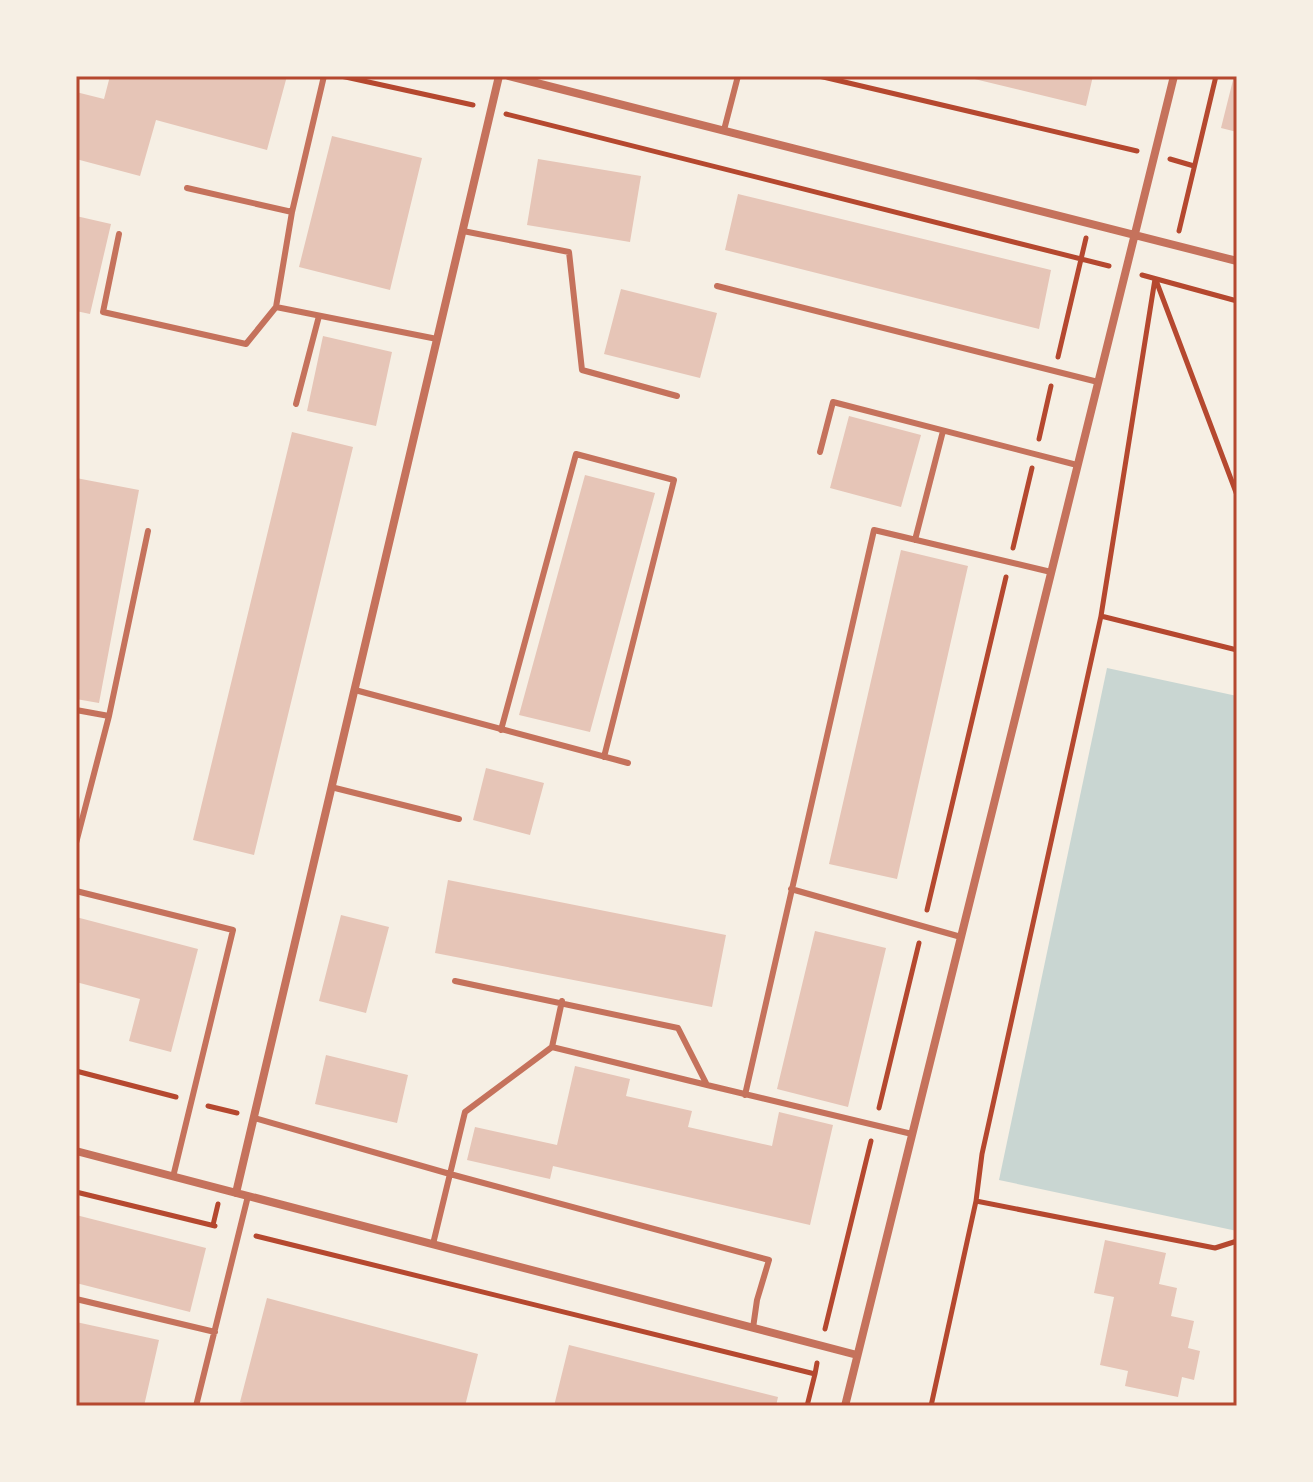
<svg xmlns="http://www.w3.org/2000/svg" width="1313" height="1482" font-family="'IBM Plex Serif',serif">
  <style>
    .water { fill: #c9d6d2 }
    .building { fill: #e6c5b7 }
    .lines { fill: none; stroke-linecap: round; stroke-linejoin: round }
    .path { stroke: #b5482f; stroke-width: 5 }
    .service { stroke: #c5725c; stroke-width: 6 }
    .minor { stroke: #c5725c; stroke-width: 8 }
    .neatline { fill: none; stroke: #b5482f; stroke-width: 3 }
  </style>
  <rect width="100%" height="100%" fill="#f6efe4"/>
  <path class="water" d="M 1107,668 L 1237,696 L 1237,1231 L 999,1180 Z"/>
  <path class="building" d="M 110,76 L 287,76 L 267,150 L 156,120 L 140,176 L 76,159 L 76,92 L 104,99 Z
    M 962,76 L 1093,76 L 1086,106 Z
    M 1234,76 L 1237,76 L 1237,132 L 1221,128 Z
    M 332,136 L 422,158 L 390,290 L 299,267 Z
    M 538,159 L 641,176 L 630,242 L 527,225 Z
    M 738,194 L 1051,270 L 1039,329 L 725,250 Z
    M 76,216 L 111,224 L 90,314 L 76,311 Z
    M 621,289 L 717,313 L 700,378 L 604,354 Z
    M 323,336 L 392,352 L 376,426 L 307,411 Z
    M 849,416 L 921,435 L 901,507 L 830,488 Z
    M 292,432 L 353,447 L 254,855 L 193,840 Z
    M 585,475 L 655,493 L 590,732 L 519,715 Z
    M 76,478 L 139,490 L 99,703 L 76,699 Z
    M 901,550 L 968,566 L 897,879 L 829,864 Z
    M 486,768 L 544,783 L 530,835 L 473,820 Z
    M 448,880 L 726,935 L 712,1007 L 435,953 Z
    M 341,915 L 389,927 L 366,1013 L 319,1001 Z
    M 76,917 L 198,949 L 171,1052 L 129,1041 L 140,999 L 76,982 Z
    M 815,931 L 886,948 L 848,1107 L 777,1089 Z
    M 326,1055 L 408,1075 L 397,1123 L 315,1104 Z
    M 575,1066 L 630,1079 L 626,1096 L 692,1111 L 688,1127 L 772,1146 L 779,1112 L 833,1125 L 810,1225 L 553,1166 L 550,1179 L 467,1160 L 475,1127 L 557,1145 Z
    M 76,1215 L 206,1248 L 190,1312 L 76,1283 Z
    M 1105,1240 L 1166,1253 L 1159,1284 L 1177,1288 L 1171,1316 L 1194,1321 L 1188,1348 L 1200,1351 L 1194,1380 L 1182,1377 L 1178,1397 L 1125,1386 L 1128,1371 L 1100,1365 L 1114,1297 L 1094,1293 Z
    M 267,1298 L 478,1354 L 465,1406 L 257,1406 L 240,1402 Z
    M 76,1322 L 159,1340 L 144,1406 L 76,1406 Z
    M 569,1345 L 778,1397 L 776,1406 L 554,1406 Z"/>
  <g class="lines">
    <path class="path" d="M 341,76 L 473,105
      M 819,76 L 1137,151
      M 506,114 L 1109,266
      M 1170,159 L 1194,166
      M 1179,231 L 1216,76
      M 1142,275 L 1237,301
      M 1157,283 L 1237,495
      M 1058,357 L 1086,238
      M 1039,439 L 1051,386
      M 1013,548 L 1032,468
      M 1101,616 L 1155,279
      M 927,910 L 1006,577
      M 76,1071 L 176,1097
      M 208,1106 L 237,1113
      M 879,1108 L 919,943
      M 76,1192 L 215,1226
      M 976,1201 L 1215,1248 L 1237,1241
      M 213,1225 L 218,1204
      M 256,1236 L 815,1374 L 807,1406
      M 825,1329 L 871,1141
      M 815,1374 L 817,1363
      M 931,1406 L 976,1201 L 982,1154 L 1101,616 L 1237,650"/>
    <path class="service" d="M 724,130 L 738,76
      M 187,188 L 292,212 L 276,307 L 437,339
      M 292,212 L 324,76
      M 463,231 L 569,252 L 582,370 L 677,396
      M 119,234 L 103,312 L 246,344 L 276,307
      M 717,286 L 1098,382
      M 296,404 L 319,316
      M 820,452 L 833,402 L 1077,465
      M 915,540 L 943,431
      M 355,690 L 628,763
      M 76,710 L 109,716
      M 501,730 L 576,454 L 674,480 L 604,757
      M 331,787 L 459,819
      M 76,843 L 109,716 L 148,531
      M 791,889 L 961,937
      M 76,891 L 233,930 L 173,1177
      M 455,981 L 678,1028 L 707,1085 L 912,1134
      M 552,1047 L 707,1085
      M 745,1095 L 874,530 L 1051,572
      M 254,1118 L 450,1174 L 465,1112 L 552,1047 L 562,1001
      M 433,1244 L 450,1174 L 769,1260 L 757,1300 L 753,1328
      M 76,1299 L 215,1332
      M 196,1406 L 248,1196"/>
    <path class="minor" d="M 509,76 L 1237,261
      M 76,1151 L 857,1355
      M 236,1193 L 499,76
      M 845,1406 L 1174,76"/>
  </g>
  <rect width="1313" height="1482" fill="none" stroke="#f6efe4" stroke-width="156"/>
  <rect x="78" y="78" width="1157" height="1326" class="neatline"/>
</svg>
